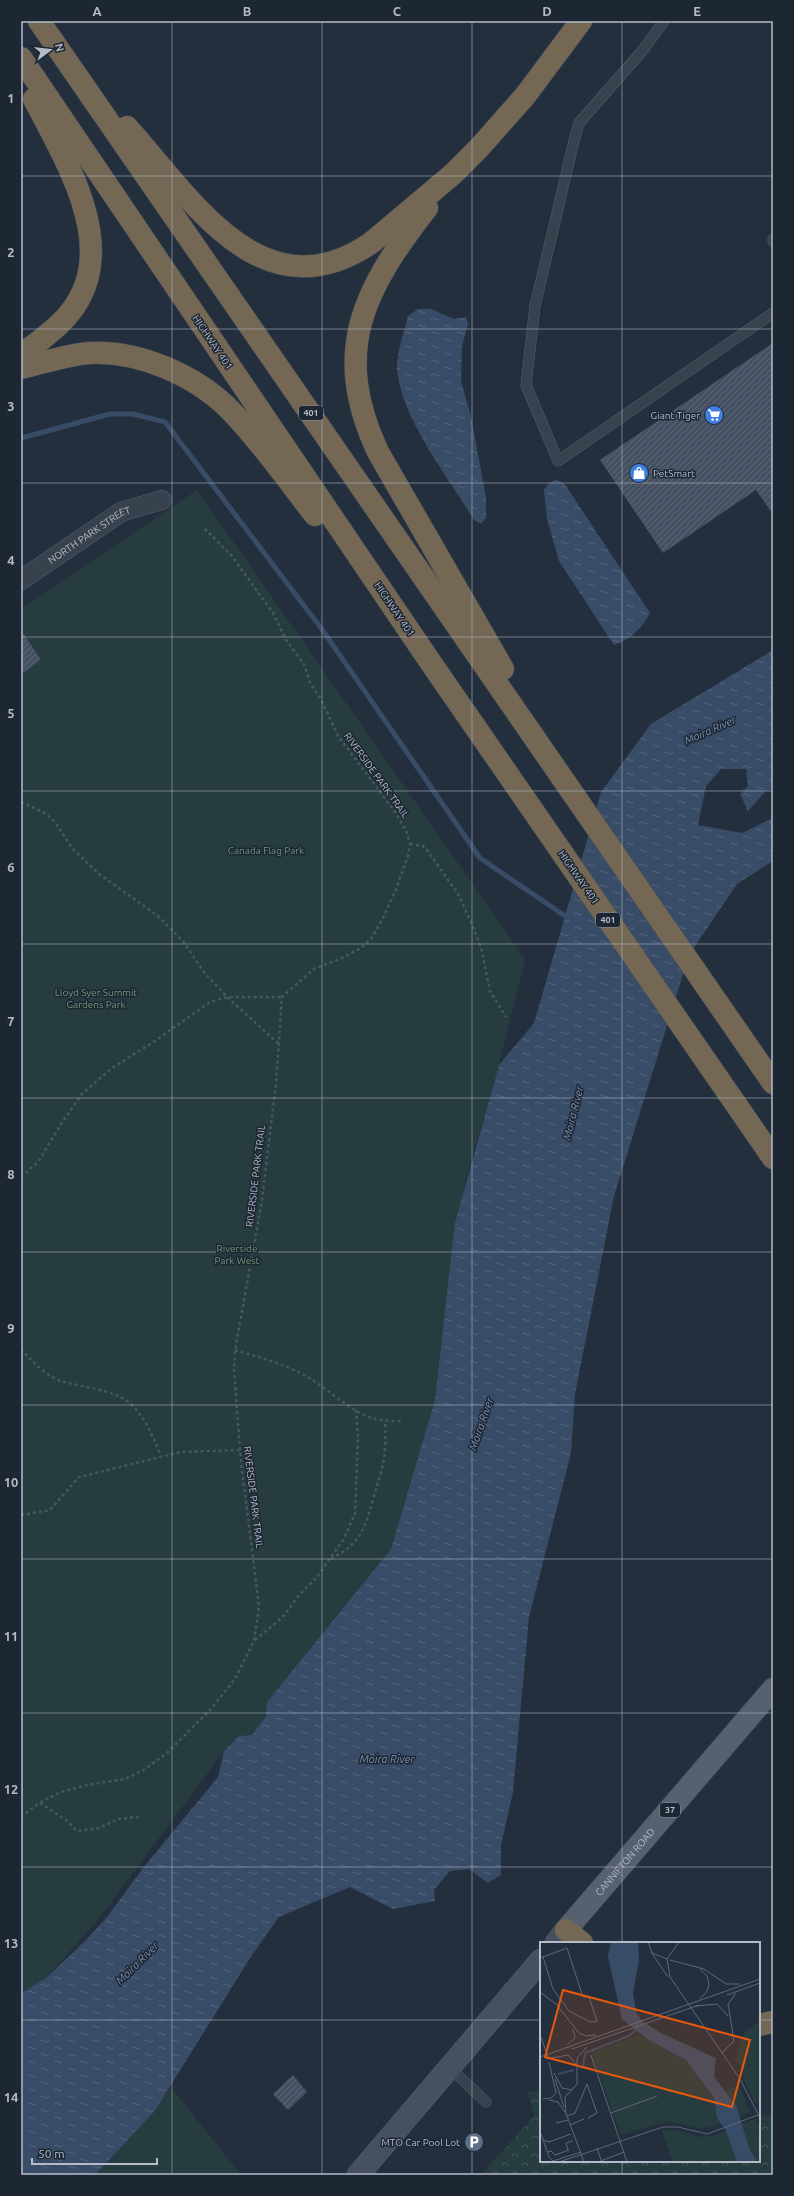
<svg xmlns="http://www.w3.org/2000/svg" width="794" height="2196" font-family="Ubuntu,sans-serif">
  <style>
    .forest { fill: url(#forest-crowns) }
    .park { fill: #263c3f }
    .water { fill: url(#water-ripples) }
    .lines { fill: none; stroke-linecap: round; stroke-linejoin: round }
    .stream { stroke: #394c67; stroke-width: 5 }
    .building { fill: url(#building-hatch) }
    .service-casing { stroke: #565f6c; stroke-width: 11 }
    .minor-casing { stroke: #565f6c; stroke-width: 20 }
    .secondary-casing { stroke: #565f6c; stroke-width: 23 }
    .primary-casing { stroke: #414a57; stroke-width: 23 }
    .motorway-casing { stroke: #434c59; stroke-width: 23 }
    .path { stroke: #44595c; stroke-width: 2.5; stroke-dasharray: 3 3; stroke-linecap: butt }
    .service { stroke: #38414e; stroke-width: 10 }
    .minor { stroke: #38414e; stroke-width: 19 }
    .secondary { stroke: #465061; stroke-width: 22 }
    .primary { stroke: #56606e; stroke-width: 22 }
    .motorway { stroke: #746855; stroke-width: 22 }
    .grid { fill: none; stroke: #b4bcc9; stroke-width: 1; stroke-opacity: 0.55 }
    .labels { text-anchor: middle; stroke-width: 3; stroke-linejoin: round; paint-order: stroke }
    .shield { fill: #1d2633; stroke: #878f9c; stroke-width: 1 }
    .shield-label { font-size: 9px; font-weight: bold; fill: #b4bcc9 }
    .street-label { font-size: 10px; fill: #b4bcc9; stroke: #1d2633 }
    .poi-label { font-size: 10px; fill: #b4bcc9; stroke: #1d2633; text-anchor: end }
    .park-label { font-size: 10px; fill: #6b9a76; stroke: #1d2633 }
    .water-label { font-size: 11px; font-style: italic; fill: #7c92b1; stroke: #1d2633 }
    .inset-river { fill: none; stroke: #394c67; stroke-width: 2 }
    .inset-road { fill: none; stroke: #5e6776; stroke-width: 1 }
    .view { fill: #e8590c; fill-opacity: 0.15; stroke: #e8590c; stroke-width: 2 }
    .inset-edge { fill: none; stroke: #b4bcc9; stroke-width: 2 }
    .neatline { fill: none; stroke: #b4bcc9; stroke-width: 1.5 }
    .grid-label { font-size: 13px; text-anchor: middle; font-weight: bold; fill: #b4bcc9 }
  </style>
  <defs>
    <pattern id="forest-crowns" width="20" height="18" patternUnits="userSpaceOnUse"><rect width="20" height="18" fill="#263c3f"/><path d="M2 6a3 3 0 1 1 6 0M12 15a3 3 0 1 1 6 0" fill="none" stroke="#435659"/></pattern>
    <pattern id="water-ripples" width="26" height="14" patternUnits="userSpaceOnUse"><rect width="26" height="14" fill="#394c67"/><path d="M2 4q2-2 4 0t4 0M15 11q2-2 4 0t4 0" fill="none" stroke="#53647b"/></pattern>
    <pattern id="building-hatch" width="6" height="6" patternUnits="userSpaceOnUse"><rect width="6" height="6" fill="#455162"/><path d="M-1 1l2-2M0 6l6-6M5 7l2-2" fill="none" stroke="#5d6877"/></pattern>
  </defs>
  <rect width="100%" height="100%" fill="#242f3e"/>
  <path class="forest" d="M 541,2090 L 541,2161 L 759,2161 L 759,2116 L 773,2115 L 773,2175 L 481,2175 L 534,2116 L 528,2092 Z"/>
  <path class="park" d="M 197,490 L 525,959 L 499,1065 L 465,1182 L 435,1400 L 391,1549 L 267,1702 C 266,1720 263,1722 252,1735 L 239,1736 L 224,1751 L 98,1920 L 46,1978 L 21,1993 L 21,609 Z
    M 170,2086 L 241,2175 L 95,2175 L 154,2112 Z"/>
  <path class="water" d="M 418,309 L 431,309 L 454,319 L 466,317 L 468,324 L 462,346 L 461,381 L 471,416 L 486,498 L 486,518 L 481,524 L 474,520 C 448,476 403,422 397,370 C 396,356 404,331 408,316 Z
    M 556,480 L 564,483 L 650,613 C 642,628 630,640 614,645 L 559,561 L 547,519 L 544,490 L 549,483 Z
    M 773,650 L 773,788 L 765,792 L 748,811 L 740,794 L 748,786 L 746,769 L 721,769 L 706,786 L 698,825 L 742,833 L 773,818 L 773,861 L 737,884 L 689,955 L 614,1196 L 575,1394 L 571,1453 L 529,1617 L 513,1792 L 501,1845 L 501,1875 L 488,1883 L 469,1869 L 450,1871 L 434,1890 L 435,1901 L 393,1909 L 350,1887 L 279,1917 L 252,1955 L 154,2112 L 95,2175 L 21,2175 L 21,1993 L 46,1978 L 86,1940 L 107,1917 L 143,1868 L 218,1777 L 224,1751 L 239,1736 L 252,1735 L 266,1716 L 267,1702 L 391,1549 L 435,1400 L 455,1223 L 499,1065 L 534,1023 L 601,792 L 651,724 Z"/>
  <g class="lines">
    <path class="stream" d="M 21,438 L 110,414 L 133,414 L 165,422 L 321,628 L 480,858 L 565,916"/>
  </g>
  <path class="building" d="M 773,343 L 773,514 L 756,490 L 663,553 L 600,460 Z
    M 21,630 L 41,660 L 21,674 Z
    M 293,2075 L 307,2092 L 288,2110 L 273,2094 Z"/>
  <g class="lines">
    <g class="service-casing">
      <path id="service" d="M 664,21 L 643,50 L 579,123 L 574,141 L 535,306 L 526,385 L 558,461 L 773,313
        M 773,239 L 773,241
        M 450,2068 L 486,2102"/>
    </g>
    <g class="minor-casing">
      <g id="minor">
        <path id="s1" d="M 21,580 L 121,512 L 162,500"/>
      </g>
    </g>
    <g class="secondary-casing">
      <path id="secondary" d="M 556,1943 L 566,1930
        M 358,2175 L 541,1960"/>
    </g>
    <g class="primary-casing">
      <g id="primary">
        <path id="s2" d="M 566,1930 L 773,1689"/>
      </g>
    </g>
    <g class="motorway-casing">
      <path id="motorway" d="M 39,21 L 773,1083
        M 21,58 L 431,663 L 773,1158
        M 127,127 C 191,198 262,317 371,243 L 453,174 L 479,148 L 525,96 L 581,21
        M 427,208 C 363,290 331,351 378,452 L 503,669
        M 21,353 C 31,348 40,341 48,334 C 133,269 72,172 34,99
        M 21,368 C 43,363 66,355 89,353 C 139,350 197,376 231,411 C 262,443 288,481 315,515
        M 566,1930 L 582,1943
        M 759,2025 L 773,2022"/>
    </g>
    <path class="path" d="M 21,802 L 45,813 L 55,822 L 72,848 L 99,874 L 158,916 L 183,941 L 203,971 L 227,997 L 279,1044
      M 410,844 L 423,846 L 427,850 L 458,894 L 470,920 L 481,947 L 490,991 L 506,1017
      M 21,1177 L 38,1162 L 63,1121 L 82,1094 L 112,1068 L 152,1043 L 210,1002 L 227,997 L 282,997
      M 21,1349 C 32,1361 43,1373 58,1380 C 78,1387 115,1389 131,1404 C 146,1419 153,1437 161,1456
      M 235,1350 C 258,1357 281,1363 302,1374 C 324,1385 347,1409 369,1417 C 380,1421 391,1421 402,1421
      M 21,1515 L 50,1510 L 79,1477 L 181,1452 L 240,1450
      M 331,1559 C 362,1542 364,1530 373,1499 C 383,1467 387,1455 385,1421
      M 255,1640 L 283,1617 L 299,1595 L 316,1578 L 343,1540 L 355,1514 L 358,1437 L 356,1410
      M 40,1803 L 66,1820 L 77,1831 L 99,1828 L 118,1819 L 139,1817
      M 21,1817 L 39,1803 L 61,1792 L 87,1785 L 125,1779 L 142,1771 L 167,1753 L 210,1710 L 235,1679 L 254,1641 L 259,1606 L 241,1462 L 234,1370 L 235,1350 L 262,1200 L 276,1083 L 282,997 L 314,969 L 342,958 L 361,948 L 371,939 L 383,918 L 396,889 L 408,856 L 410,844 L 406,830 L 393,809 L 338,736 L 321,699 L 310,683 L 304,664 L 286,640 L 273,613 L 231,555 L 203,527"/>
    <use href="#service" class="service"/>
    <use href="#minor" class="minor"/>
    <use href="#secondary" class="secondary"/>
    <use href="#primary" class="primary"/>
    <use href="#motorway" class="motorway"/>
  </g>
  <path class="grid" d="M 172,21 L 172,2175M 322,21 L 322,2175M 472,21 L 472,2175M 622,21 L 622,1943M 21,176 L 773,176M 21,329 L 773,329M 21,483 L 773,483M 21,637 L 773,637M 21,791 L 773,791M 21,944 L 773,944M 21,1098 L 773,1098M 21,1252 L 773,1252M 21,1405 L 773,1405M 21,1559 L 773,1559M 21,1713 L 773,1713M 21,1867 L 773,1867M 21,2020 L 541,2020M 759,2020 L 773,2020M 622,2161 L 622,2175"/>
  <defs>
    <g id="supermarket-disc" transform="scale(1)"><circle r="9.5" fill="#3f7fe0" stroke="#1d2633"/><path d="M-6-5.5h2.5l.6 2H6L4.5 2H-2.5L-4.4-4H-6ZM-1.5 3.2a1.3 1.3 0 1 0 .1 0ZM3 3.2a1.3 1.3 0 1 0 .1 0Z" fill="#fff"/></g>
    <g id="shop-disc" transform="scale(1)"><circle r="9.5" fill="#3f7fe0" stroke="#1d2633"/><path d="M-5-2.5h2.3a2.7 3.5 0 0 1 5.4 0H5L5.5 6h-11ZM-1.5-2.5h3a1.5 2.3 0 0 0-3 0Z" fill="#fff"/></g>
    <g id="parking-disc" transform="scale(1)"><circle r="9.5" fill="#5c6f8a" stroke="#1d2633"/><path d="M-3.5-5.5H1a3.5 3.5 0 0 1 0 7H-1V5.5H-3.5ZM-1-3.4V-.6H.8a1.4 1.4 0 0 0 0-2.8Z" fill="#fff"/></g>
  </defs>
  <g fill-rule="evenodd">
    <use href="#supermarket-disc" x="714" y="415"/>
    <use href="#shop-disc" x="639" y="473"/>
    <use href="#parking-disc" x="474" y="2142"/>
  </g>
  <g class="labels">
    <g class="shield">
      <rect x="299" y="406" width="24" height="14" rx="3"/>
      <rect x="596" y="913" width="24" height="14" rx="3"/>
      <rect x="660" y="1803" width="20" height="14" rx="3"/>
    </g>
    <g class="shield-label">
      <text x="311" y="416">401</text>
      <text x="608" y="923">401</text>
      <text x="670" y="1813">37</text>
    </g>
    <g class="street-label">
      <text transform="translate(213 342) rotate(56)" y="4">HIGHWAY 401</text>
      <text dy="4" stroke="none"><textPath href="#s1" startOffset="82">NORTH PARK STREET</textPath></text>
      <text transform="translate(395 609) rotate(56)" y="4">HIGHWAY 401</text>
      <text transform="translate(377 775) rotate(54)" y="4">RIVERSIDE PARK TRAIL</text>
      <text transform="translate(579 877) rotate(55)" y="4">HIGHWAY 401</text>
      <text transform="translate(255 1176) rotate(-83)" y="4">RIVERSIDE PARK TRAIL</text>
      <text transform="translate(254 1497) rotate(83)" y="4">RIVERSIDE PARK TRAIL</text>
      <text dy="4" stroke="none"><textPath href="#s2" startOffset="90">CANNIFTON ROAD</textPath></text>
    </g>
    <g class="poi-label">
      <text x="700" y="419">Giant Tiger</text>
      <text x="653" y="477" text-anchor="start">PetSmart</text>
      <text x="460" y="2146">MTO Car Pool Lot</text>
    </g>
    <g class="park-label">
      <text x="266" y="854">Canada Flag Park</text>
      <text x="96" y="996">Lloyd Syer Summit<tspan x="96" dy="12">Gardens Park</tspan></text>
      <text x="237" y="1252">Riverside<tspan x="237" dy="12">Park West</tspan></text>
    </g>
    <g class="water-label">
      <text transform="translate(710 730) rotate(-24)" y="4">Moira River</text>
      <text transform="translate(573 1113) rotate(-76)" y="4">Moira River</text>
      <text transform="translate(481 1424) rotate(-71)" y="4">Moira River</text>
      <text x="387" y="1763">Moira River</text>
      <text transform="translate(137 1963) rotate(-45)" y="4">Moira River</text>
    </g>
  </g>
  <g transform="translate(540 1942)">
    <rect width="220" height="220" fill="#242f3e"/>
    <path d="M 220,79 L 220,158 L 215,161 L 200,130 L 203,127 L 195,118 L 205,89 Z" fill="#263c3f"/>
    <path d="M 99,93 L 146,117 L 174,157 L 182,182 L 160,187 L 129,179 L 81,193 L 51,110 ZM 199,143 L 210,170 L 199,175 L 196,163 L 186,148 ZM 215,177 L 220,186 L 220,220 L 216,220 L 209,208 L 201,182 ZM 133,187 L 160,195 L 173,194 L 186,189 L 197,220 L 133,220 L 122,189 Z" fill="#263c3f"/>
    <path d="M 71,0 L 98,0 L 99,18 L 93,51 L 96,70 L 102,79 L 121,91 L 176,116 L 174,135 L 196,163 L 209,206 L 217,220 L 197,220 L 186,189 L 177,176 L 174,156 L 146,118 L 107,97 L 82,77 L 68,15 Z" fill="#394c67"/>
    <path class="inset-river" d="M 40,126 L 43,125 L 45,111 L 89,94 L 96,88M 18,132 L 34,128M 219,196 L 220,209"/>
    <path class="inset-road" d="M 108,0 L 112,11 L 127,17M 139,0 L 127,17 L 130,35 L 200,137 L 220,176M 111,10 L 128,35M 0,16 L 27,6 L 43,55 L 49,55 L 57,79 L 50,80 L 29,69 L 13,47 L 3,15M 130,18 L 164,27 L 186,42 L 200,42M 0,50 L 16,62 L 39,91 L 46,94 L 56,93M 187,53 L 220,41M 159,57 L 166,51 L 169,43 L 167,34 L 160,27M 156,64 L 177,62 L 188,74M 1,95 L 8,115M 27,103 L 35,96 L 33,87M 32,107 L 159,63M 182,111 L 194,99 L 188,62 L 196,51M 51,113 L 87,220M 0,115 L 220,37M 6,117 L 28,113 L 36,122M 14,131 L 22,146 L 32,148M 15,137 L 24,165M 3,157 L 11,156 L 16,151 L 9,120M 9,158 L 18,160 L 25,170M 26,171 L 44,220M 71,171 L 117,154M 26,173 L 25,155 L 37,142 L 37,116 L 47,105M 27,174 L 35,171 L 47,142 L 57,171 L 48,176M 16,181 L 28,178M 30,183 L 44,177M 0,189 L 9,215 L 13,219M 3,198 L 9,200 L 31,192M 57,206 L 61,218M 28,208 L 26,201 L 33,199M 8,210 L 11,209 L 15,213 L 29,208M 10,220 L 41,210M 19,220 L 123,185 L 138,185 L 167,192 L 218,173M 58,220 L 84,210"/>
    <path class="view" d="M 23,48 L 210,98 L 192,165 L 5,115 Z"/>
    <rect width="220" height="220" class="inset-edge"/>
  </g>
  <rect width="794" height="2196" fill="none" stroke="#1d2633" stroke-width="44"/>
  <g transform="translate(50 50) rotate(75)" stroke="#1d2633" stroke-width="3" paint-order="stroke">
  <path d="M0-3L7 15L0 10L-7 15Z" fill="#b4bcc9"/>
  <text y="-6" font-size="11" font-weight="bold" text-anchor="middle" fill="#b4bcc9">N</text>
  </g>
  <path d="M32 2158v6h125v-6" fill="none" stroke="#b4bcc9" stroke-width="2"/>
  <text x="38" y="2158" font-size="12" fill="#b4bcc9" stroke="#1d2633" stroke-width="3" paint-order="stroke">50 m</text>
  <rect x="22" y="22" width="750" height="2152" class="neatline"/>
  <g class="grid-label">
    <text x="97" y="16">A</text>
    <text x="247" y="16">B</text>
    <text x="397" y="16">C</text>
    <text x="547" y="16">D</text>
    <text x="697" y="16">E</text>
    <text x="11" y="103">1</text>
    <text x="11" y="257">2</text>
    <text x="11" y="411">3</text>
    <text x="11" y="565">4</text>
    <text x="11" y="718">5</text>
    <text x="11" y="872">6</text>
    <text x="11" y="1026">7</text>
    <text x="11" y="1179">8</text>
    <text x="11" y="1333">9</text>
    <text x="11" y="1487">10</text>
    <text x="11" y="1641">11</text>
    <text x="11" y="1794">12</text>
    <text x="11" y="1948">13</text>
    <text x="11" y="2102">14</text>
  </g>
</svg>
